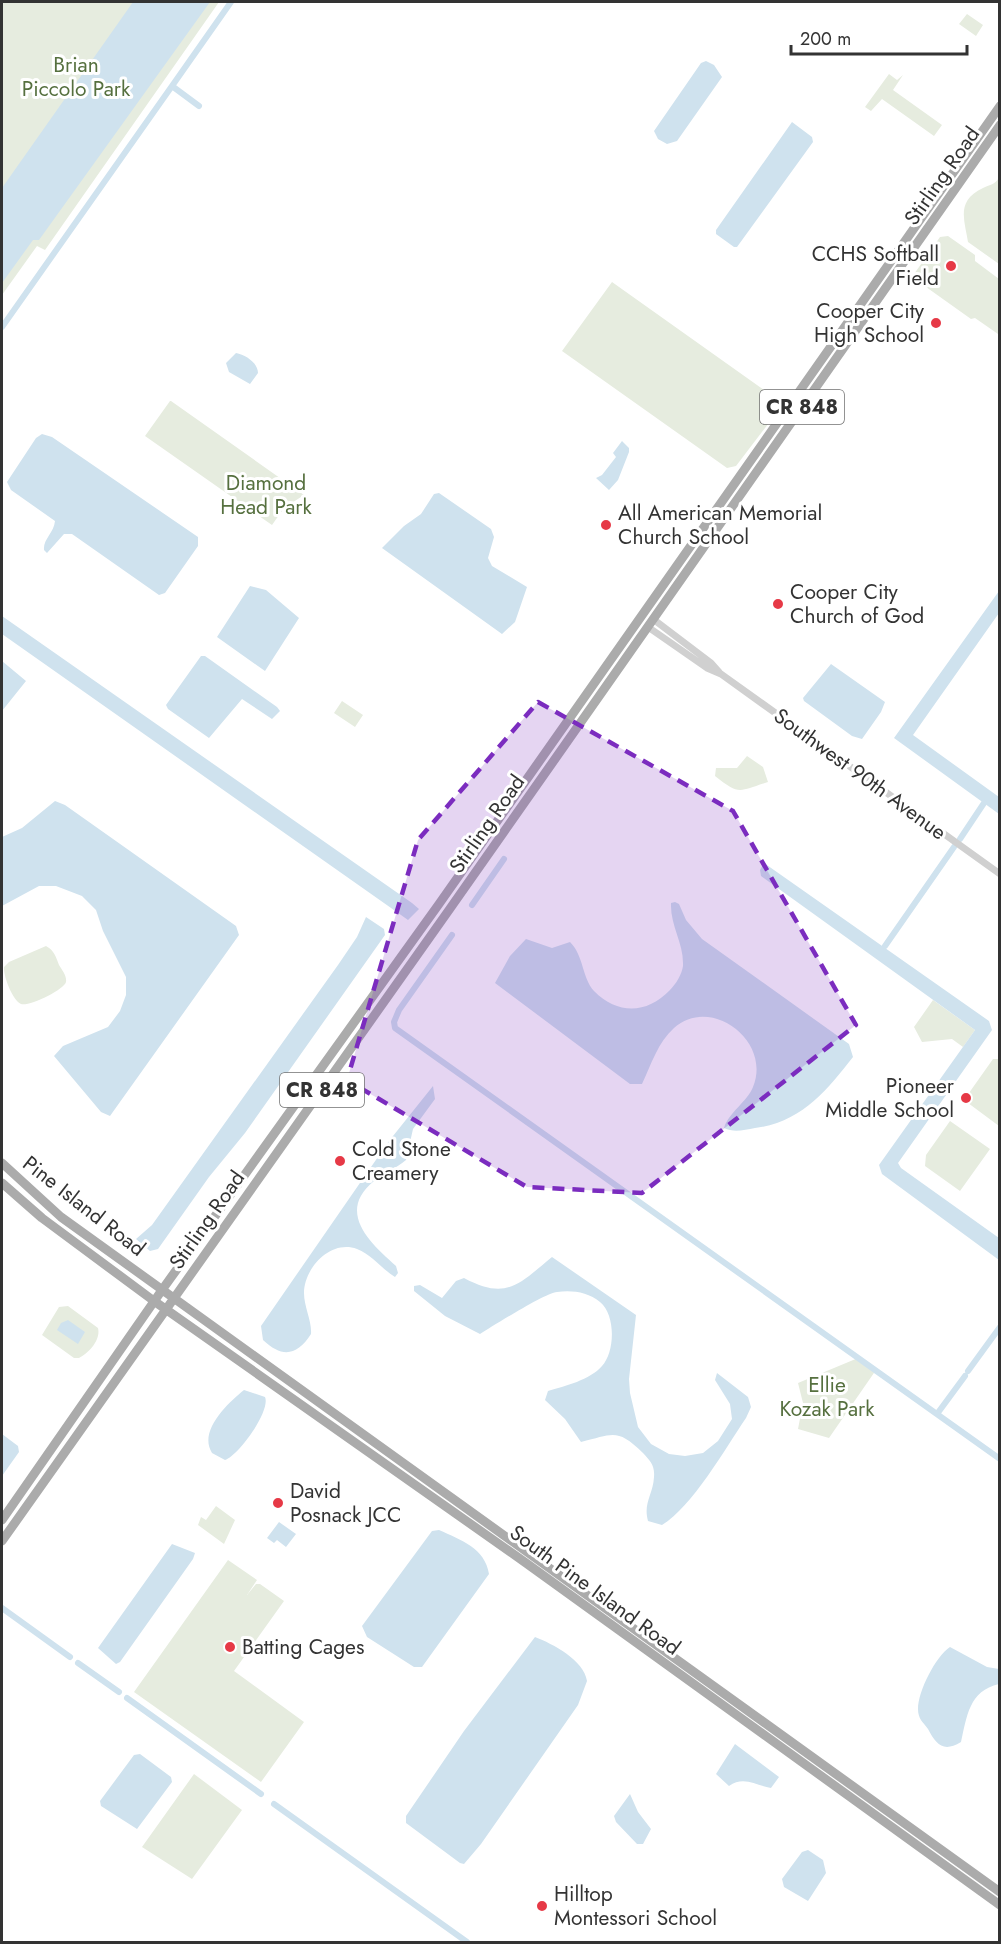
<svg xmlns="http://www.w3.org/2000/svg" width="1001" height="1944" font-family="Jost,sans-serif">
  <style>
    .green { fill: #e6ecdf }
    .water { fill: #cfe2ee }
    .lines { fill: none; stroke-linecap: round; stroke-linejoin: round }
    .canal { stroke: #cfe2ee; stroke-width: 6 }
    .minor { stroke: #d0d0d0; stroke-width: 7 }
    .major { stroke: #ababab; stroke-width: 9 }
    .marked { fill: #7b2cbf; fill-opacity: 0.2; stroke: #7b2cbf; stroke-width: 4.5; stroke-dasharray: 12 8; stroke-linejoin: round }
    .poi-dot { fill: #e63946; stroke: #fff; stroke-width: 2 }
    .labels { text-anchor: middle; stroke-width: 6; stroke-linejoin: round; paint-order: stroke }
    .shield { fill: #fff; stroke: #707070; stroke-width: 1.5 }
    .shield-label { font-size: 20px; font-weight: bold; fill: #333 }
    .park-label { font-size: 21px; fill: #56703f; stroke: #fff }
    .street-label { font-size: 21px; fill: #333; stroke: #fff }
    .poi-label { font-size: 21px; fill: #333; stroke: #fff; text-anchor: start }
  </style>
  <rect width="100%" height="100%" fill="#fff"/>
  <path class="green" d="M 2,2 L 219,2 L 45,250 L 37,246 L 2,295 Z
    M 967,14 L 983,25 L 976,36 L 959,24 Z
    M 889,74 L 897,80 L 903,75 L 893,90 L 942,125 L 934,136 L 882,99 L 871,111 L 865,107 Z
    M 999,178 L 999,264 L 968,242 C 965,221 955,201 983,188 C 991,184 994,185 999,178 Z
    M 948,236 L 975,255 L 975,261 L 999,279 L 999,338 L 998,334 L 975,318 L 971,319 L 912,277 L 940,237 Z
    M 612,282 L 778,400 L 778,411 L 736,466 L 727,468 L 562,351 Z
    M 170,401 L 171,401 L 304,495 L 284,508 L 272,525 L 145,436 Z
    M 342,701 L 363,715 L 355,727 L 334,713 Z
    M 747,756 L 763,767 L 768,782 C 739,791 740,796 715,776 L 716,768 L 737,768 Z
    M 46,946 C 54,950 56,957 59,965 C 62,970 67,976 66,982 C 64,990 28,1007 21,1004 C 12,1000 3,975 4,967 L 9,962 Z
    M 933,1000 L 975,1030 L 963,1047 L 952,1039 L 922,1042 L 914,1027 Z
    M 993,1059 L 999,1059 L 999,1126 L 964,1100 Z
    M 950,1121 L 990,1149 L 960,1191 L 925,1166 L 926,1155 Z
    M 68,1306 L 98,1328 C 101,1340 89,1353 79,1358 L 74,1358 L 42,1335 L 59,1307 Z
    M 858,1358 L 876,1370 L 829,1438 L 798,1429 L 803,1403 L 798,1383 Z
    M 216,1506 L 235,1520 L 224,1544 L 198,1525 L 201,1517 L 206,1520 Z
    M 228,1560 L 257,1580 L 247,1595 L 256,1584 L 260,1584 L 284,1601 L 234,1671 L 304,1722 L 261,1782 L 134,1692 Z
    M 194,1774 L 242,1810 L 192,1879 L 142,1847 Z"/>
  <path class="water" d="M 133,2 L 210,2 L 39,240 L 33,240 L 2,283 L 2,188 Z
    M 706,61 L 714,65 L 722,77 L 677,141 L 667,144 L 658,139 L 654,131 L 701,63 Z
    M 792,122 L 812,137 L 813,142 L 737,247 L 734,247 L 716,234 L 716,230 Z
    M 236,353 C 246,355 258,363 258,373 L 250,384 L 229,372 L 226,363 Z
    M 42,434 L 52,437 L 198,537 L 198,546 L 165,593 L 159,595 L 72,534 L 64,534 L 47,553 L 44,550 C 43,539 54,533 55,521 L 11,490 L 7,482 L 36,438 Z
    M 622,441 L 629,448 L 629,452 L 618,480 L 609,490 L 596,478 L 602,475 L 616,457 L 613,453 Z
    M 439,493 L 491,529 L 494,537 L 488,558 L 492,566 L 527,587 L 515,622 L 502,634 L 382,548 L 404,526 L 421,514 L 434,494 Z
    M 250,586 L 266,590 L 299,618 L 265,671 L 217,637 Z
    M 999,591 L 999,613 L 913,735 L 999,797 L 999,814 L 894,738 Z
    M 2,616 L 412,903 L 419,909 L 408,920 L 401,915 L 2,634 Z
    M 201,656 L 205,656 L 277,707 L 280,711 L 272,719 L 242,699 L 209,738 L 168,709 L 166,705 Z
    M 2,661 L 26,681 L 2,711 Z
    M 831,664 L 885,702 L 881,712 L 862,739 L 852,736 L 804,701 L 803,698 Z
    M 55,801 L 65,805 L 236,926 L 239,935 L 110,1116 L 101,1112 L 54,1056 L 63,1046 L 108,1027 L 120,1011 L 126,995 L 126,977 L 103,931 L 96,910 L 82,896 L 56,886 L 39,886 L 2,906 L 2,837 L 22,828 Z
    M 764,863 L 989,1021 L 992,1030 L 898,1163 L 901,1168 L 999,1238 L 999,1260 L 882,1174 L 879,1165 L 975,1030 L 761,876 L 760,870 Z
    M 675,902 L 679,904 L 686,920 L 702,939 L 849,1044 L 853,1057 C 826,1091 802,1122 755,1128 C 744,1130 734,1133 724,1128 C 729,1112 747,1102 753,1087 C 772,1041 711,995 674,1028 C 658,1042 651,1065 642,1084 L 630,1084 L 495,983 L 510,956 L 526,939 L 552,948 L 570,942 C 584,956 582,978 594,991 C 618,1015 647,1014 670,990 C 676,984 682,974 683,966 C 684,943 670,926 671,903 Z
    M 366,917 L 384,929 L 385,935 L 245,1133 L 209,1177 L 158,1249 L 150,1251 L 136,1239 L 152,1225 L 338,965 L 357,937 Z
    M 433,1086 L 435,1099 L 413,1129 L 406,1160 C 396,1169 384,1172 374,1181 C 336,1212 370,1243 396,1266 L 398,1273 L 395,1277 C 382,1269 372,1255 357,1249 C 331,1239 304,1268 304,1293 C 304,1307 312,1321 311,1334 C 297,1356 282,1358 263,1340 L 261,1326 L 389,1141 Z
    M 552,1257 L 636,1315 L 629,1379 L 630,1393 L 638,1427 L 651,1444 L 669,1454 L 685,1456 L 703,1453 L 718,1441 L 732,1419 L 730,1404 L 715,1380 L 717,1373 L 748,1397 L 751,1407 L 746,1418 C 725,1449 692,1507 662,1525 L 648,1521 C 643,1503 653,1495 654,1477 C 655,1465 650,1461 643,1453 C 617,1428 614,1434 581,1442 L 565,1419 L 545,1400 L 548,1391 C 565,1386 590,1380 602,1366 C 615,1352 616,1315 600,1302 C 588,1292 572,1290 557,1292 C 545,1293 493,1326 480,1334 L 445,1316 L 414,1291 L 414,1286 L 420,1285 L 442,1298 L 456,1281 L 464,1278 C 507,1301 519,1284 552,1257 Z
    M 68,1320 L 85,1332 L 78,1344 L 57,1330 L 61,1323 Z
    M 244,1390 L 265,1397 C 271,1411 238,1456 225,1460 L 212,1453 C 198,1431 228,1403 244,1390 Z
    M 2,1434 L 18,1446 L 19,1452 L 2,1476 Z
    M 279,1522 L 296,1534 L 286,1547 L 277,1540 L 274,1543 L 267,1538 Z
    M 439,1530 C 461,1540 485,1548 489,1574 L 422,1667 L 414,1667 L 367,1637 L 362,1626 L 432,1531 Z
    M 172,1544 L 195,1553 L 193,1559 L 120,1662 L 116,1664 L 98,1648 Z
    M 535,1637 C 553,1644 584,1660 587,1681 L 578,1705 L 481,1844 L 464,1864 L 460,1863 L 406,1823 L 406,1816 L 464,1731 Z
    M 950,1647 L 987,1667 L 999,1669 L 999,1684 C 969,1691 967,1716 961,1742 C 943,1753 936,1744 928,1729 C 923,1722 918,1719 918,1709 C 918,1691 936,1656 950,1647 Z
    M 735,1744 L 779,1777 L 771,1788 C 757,1786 744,1775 729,1786 L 716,1774 Z
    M 140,1754 L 171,1777 L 172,1782 L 137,1829 L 101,1806 L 100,1801 L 134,1755 Z
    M 630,1794 L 638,1812 L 651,1829 L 643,1844 L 637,1844 L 616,1822 L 614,1816 Z
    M 808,1850 L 823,1860 L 826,1873 L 808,1901 L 784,1887 L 782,1879 L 802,1852 Z"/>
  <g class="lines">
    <path class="canal" d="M 172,86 L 231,2
      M 2,327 L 172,86 L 199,106
      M 960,839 L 984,803
      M 472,905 L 504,859
      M 452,935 L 399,1010 L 394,1022 L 395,1028 L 1000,1459
      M 885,946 L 954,847
      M 968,1371 L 1000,1327
      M 937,1414 L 965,1376
      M 2,1608 L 70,1657
      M 78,1663 L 119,1692
      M 127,1698 L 261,1794
      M 274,1804 L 467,1942"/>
    <path class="minor" d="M 653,619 L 711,663 L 719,672
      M 648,627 L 707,668 L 721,674 L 1000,874"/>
    <path class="major" d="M 2,1163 L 61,1217 L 1000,1892
      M 2,1183 L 42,1218 L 154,1301 L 526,1563 L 1000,1905
      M 2,1520 L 162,1290 L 439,904 L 1000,106
      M 2,1541 L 449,910 L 1000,125"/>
  </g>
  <path class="marked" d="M 538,702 L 733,811 L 856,1025 L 642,1193 L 527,1187 L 347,1080 L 418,840 Z"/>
  <g class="poi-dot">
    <circle cx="951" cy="266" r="6"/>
    <circle cx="936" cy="323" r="6"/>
    <circle cx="606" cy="525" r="6"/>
    <circle cx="778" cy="604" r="6"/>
    <circle cx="966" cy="1098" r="6"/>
    <circle cx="340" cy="1161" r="6"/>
    <circle cx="278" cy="1503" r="6"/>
    <circle cx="230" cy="1647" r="6"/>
    <circle cx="542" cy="1906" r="6"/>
  </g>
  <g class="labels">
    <g class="shield">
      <rect x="760" y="390" width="84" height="34" rx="4.5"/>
      <rect x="280" y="1073" width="84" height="34" rx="4.5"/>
    </g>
    <g class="shield-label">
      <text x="802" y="414">CR 848</text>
      <text x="322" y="1097">CR 848</text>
    </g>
    <g class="park-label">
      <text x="76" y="72">Brian<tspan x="76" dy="24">Piccolo Park</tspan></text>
      <text x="266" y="490">Diamond<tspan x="266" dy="24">Head Park</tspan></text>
      <text x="827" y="1392">Ellie<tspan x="827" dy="24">Kozak Park</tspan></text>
    </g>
    <g class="street-label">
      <text transform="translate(942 176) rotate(-55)" y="7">Stirling Road</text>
      <text transform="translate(860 774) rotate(36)" y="7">Southwest 90th Avenue</text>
      <text transform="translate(487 824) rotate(-55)" y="7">Stirling Road</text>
      <text transform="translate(84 1206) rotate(38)" y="7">Pine Island Road</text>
      <text transform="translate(207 1220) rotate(-55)" y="7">Stirling Road</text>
      <text transform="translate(595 1590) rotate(36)" y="7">South Pine Island Road</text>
    </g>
    <g class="poi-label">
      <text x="939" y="261" text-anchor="end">CCHS Softball<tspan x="939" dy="24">Field</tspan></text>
      <text x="924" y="318" text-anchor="end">Cooper City<tspan x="924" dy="24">High School</tspan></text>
      <text x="618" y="520">All American Memorial<tspan x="618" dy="24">Church School</tspan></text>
      <text x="790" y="599">Cooper City<tspan x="790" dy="24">Church of God</tspan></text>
      <text x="954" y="1093" text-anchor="end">Pioneer<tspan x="954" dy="24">Middle School</tspan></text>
      <text x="352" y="1156">Cold Stone<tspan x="352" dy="24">Creamery</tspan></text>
      <text x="290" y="1498">David<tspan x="290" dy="24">Posnack JCC</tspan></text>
      <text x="242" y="1654">Batting Cages</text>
      <text x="554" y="1901">Hilltop<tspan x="554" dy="24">Montessori School</tspan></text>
    </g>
  </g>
  <rect width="1001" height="1944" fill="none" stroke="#333333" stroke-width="6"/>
  <path d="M791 45v9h176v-9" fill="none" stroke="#333333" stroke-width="3"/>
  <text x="800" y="45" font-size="18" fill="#333333" stroke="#ffffff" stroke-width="4.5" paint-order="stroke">200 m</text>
</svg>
